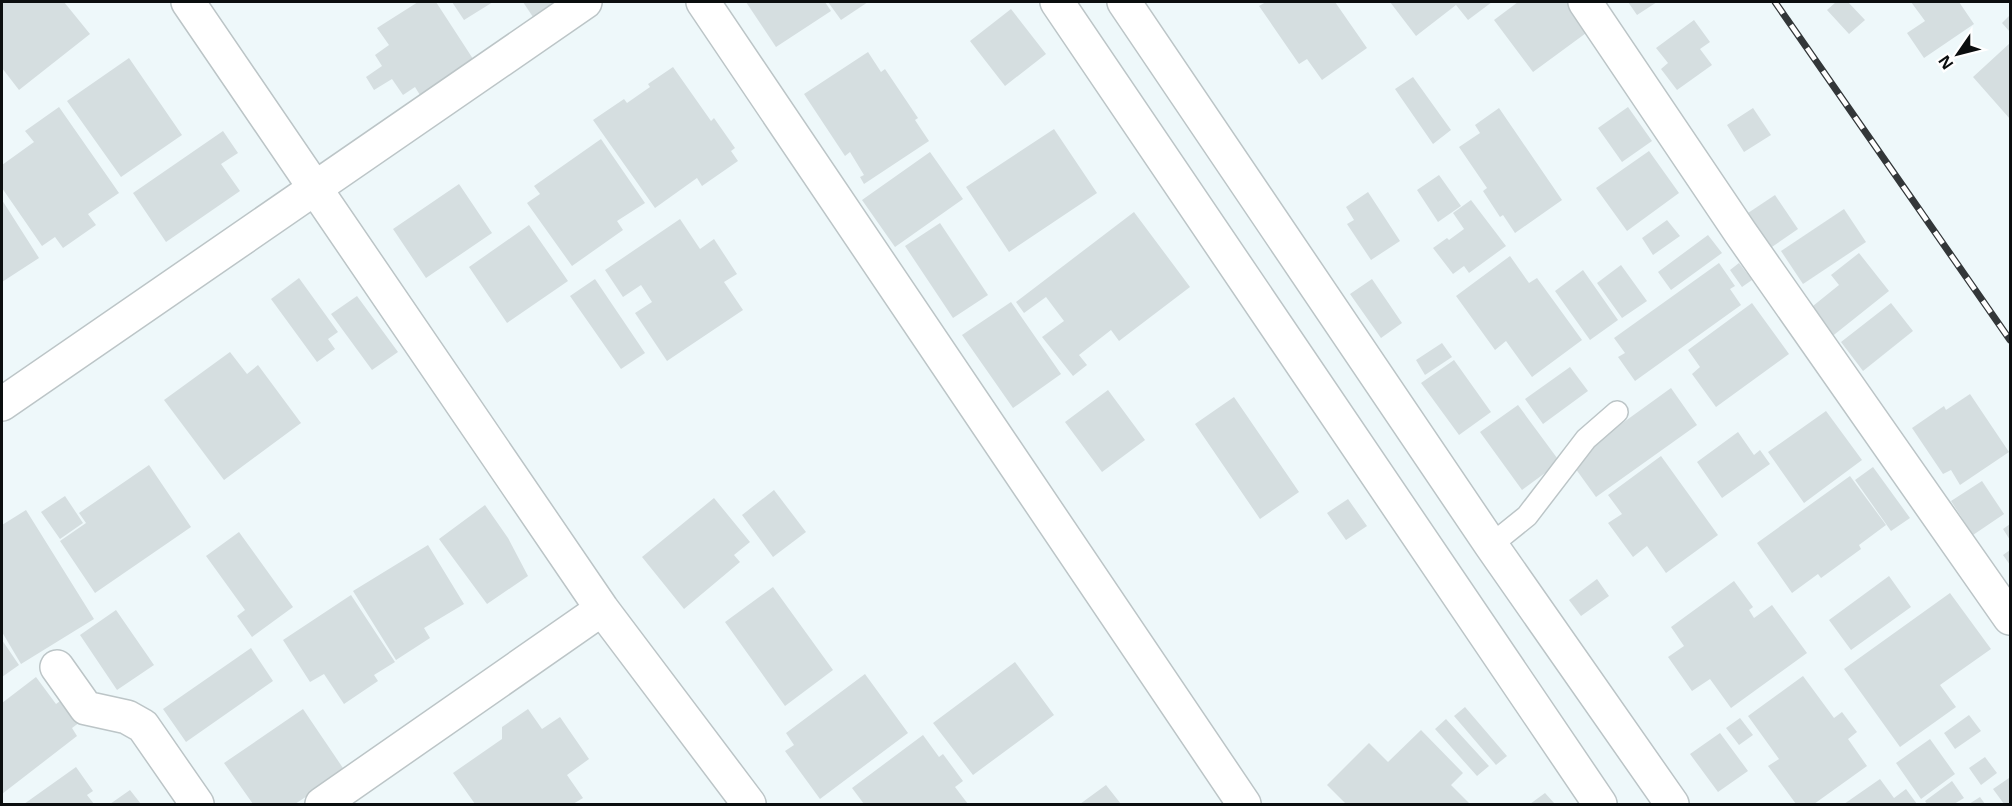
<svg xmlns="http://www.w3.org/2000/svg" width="2012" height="806" font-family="'Noto Sans',sans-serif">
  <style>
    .building { fill: #d5dee0 }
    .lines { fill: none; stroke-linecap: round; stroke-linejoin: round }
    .lane-casing { stroke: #bcc5c7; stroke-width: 24 }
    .street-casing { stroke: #bcc5c7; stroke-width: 36 }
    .lane { stroke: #fff; stroke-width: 21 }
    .street { stroke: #fff; stroke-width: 33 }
    .rail-casing { stroke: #333739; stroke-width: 7 }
    .rail { stroke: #fff; stroke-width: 4.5; stroke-dasharray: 14; stroke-linecap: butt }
  </style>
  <rect width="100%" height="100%" fill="#eef8fa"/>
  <path class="building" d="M 2,2 L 64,2 L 90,34 L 19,90 L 2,68 Z
    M 418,2 L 436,2 L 477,65 L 423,100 L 415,87 L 403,95 L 392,79 L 374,90 L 366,77 L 382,66 L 375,55 L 389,45 L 377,28 Z
    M 452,2 L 493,2 L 464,20 Z
    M 523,2 L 558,2 L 533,17 Z
    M 746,2 L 825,2 L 831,11 L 776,47 Z
    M 828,2 L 868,2 L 841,20 Z
    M 1266,2 L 1335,2 L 1367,48 L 1322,80 L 1307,59 L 1299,64 L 1259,6 Z
    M 1390,2 L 1492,2 L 1468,20 L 1456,5 L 1416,36 Z
    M 1518,2 L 1579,2 L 1597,25 L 1533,72 L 1494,20 Z
    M 1628,2 L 1657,2 L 1637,15 Z
    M 1836,2 L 1848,2 L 1865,20 L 1849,34 L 1827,10 Z
    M 1911,2 L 1959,2 L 1974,24 L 1924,58 L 1907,33 L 1925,21 Z
    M 1011,9 L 1046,54 L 1005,86 L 970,41 Z
    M 2010,15 L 2010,32 L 2002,23 Z
    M 1694,20 L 1710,42 L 1700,49 L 1712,65 L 1677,90 L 1661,69 L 1668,63 L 1656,48 Z
    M 2010,43 L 2010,119 L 1973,77 Z
    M 868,52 L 881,72 L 885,69 L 918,118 L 915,120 L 929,141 L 864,184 L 860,177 L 864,175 L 850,152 L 845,156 L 804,94 Z
    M 129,58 L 182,135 L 121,177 L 67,101 Z
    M 673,67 L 711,121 L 714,118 L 735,148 L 731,151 L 738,161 L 702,186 L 697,178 L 655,208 L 593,120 L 624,99 L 627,103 L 650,87 L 648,84 Z
    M 1413,77 L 1451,130 L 1433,144 L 1395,89 Z
    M 59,107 L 119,193 L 88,214 L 96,225 L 63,248 L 55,237 L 42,246 L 2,188 L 2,165 L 34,142 L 25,131 Z
    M 1628,107 L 1652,141 L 1622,162 L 1598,128 Z
    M 1499,108 L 1562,200 L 1515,233 L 1503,215 L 1500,217 L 1483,191 L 1487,188 L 1459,147 L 1480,133 L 1475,125 Z
    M 1753,108 L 1771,135 L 1744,152 L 1727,125 Z
    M 1054,129 L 1097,193 L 1009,252 L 966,187 Z
    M 223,131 L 238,153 L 221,164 L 240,191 L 166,242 L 133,193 Z
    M 601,139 L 645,203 L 617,221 L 623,230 L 572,266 L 527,203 L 540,194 L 534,186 Z
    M 1649,151 L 1679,193 L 1627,231 L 1596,188 Z
    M 930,152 L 963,199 L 895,247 L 862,200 Z
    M 1439,175 L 1461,206 L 1438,222 L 1417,190 Z
    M 459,184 L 492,233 L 426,278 L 393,229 Z
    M 1368,192 L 1400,241 L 1371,260 L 1347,224 L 1354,220 L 1346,207 Z
    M 1775,195 L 1798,229 L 1766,251 L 1742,217 Z
    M 2,200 L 39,258 L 2,282 Z
    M 1471,200 L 1506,246 L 1469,273 L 1464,266 L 1453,274 L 1433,248 L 1447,238 L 1449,240 L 1464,229 L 1453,213 Z
    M 1844,209 L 1866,242 L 1803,284 L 1781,251 Z
    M 1134,212 L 1190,287 L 1119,341 L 1111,330 L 1079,355 L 1087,365 L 1073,376 L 1042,337 L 1064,321 L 1046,297 L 1024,313 L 1016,302 Z
    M 680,219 L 700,249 L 714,239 L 737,274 L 724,282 L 743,310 L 667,361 L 635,313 L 652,302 L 641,285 L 623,297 L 605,270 Z
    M 1667,220 L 1680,236 L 1653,255 L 1642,238 Z
    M 940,223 L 988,295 L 953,318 L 905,246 Z
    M 529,225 L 568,281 L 507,323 L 469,267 Z
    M 1708,235 L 1722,253 L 1671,290 L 1658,272 Z
    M 1859,253 L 1889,291 L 1830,338 L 1808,310 L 1839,285 L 1831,275 Z
    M 1510,256 L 1529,283 L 1537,278 L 1582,340 L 1532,377 L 1506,341 L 1495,350 L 1456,296 Z
    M 1719,263 L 1735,286 L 1730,289 L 1741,305 L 1635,381 L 1618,357 L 1625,353 L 1614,338 Z
    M 1739,263 L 1752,280 L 1742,287 L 1730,270 Z
    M 1621,265 L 1647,301 L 1622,318 L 1597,283 Z
    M 1583,270 L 1618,320 L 1590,340 L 1555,291 Z
    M 299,278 L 338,332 L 328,339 L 335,349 L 317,362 L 271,299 Z
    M 595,279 L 645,353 L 621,369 L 570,296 Z
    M 1372,279 L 1402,323 L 1381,338 L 1350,294 Z
    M 357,296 L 398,352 L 372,370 L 331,314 Z
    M 1011,302 L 1061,374 L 1013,408 L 962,335 Z
    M 1752,303 L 1789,354 L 1716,407 L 1692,374 L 1700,367 L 1688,350 Z
    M 1891,303 L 1913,331 L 1863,371 L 1841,342 Z
    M 1442,343 L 1452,357 L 1425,375 L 1416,360 Z
    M 230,352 L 247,374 L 258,365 L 301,423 L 224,480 L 164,400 Z
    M 1454,360 L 1491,412 L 1459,435 L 1421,383 Z
    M 1570,367 L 1588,391 L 1543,424 L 1525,399 Z
    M 1671,388 L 1697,425 L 1596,497 L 1570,461 Z
    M 1108,390 L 1145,440 L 1102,472 L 1065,422 Z
    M 1970,394 L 2009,452 L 1960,485 L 1951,470 L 1943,474 L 1912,428 L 1944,406 L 1946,410 Z
    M 1234,397 L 1299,492 L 1260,519 L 1195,424 Z
    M 1518,405 L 1560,462 L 1522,490 L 1480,432 Z
    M 1826,411 L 1862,460 L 1804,503 L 1768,452 Z
    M 1738,432 L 1754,455 L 1760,450 L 1770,464 L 1722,498 L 1697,462 Z
    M 1661,456 L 1718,535 L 1666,573 L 1647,546 L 1633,557 L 1608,523 L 1622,514 L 1608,495 Z
    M 149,465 L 191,527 L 95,593 L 60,541 L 86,523 L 79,513 Z
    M 1873,467 L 1910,518 L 1891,531 L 1855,480 Z
    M 1850,476 L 1886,525 L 1859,545 L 1861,549 L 1821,578 L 1818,574 L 1792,593 L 1757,543 Z
    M 1982,481 L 2004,514 L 1973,535 L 1951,501 Z
    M 774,490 L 806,532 L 773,557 L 742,515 Z
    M 65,496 L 83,523 L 60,539 L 41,512 Z
    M 714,498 L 750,542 L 734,555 L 740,562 L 684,609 L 642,557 Z
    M 1348,499 L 1367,526 L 1346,540 L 1327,513 Z
    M 485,505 L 508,538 L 528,576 L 487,604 L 439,539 Z
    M 26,510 L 94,619 L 21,664 L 2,632 L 2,525 Z
    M 2010,524 L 2010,540 L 2003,529 Z
    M 239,532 L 293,607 L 252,637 L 237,616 L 245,610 L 206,556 Z
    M 428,545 L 464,604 L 424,628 L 430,638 L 396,660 L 353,591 Z
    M 2010,550 L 2010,565 L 2003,555 Z
    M 1889,576 L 1911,607 L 1851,650 L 1829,620 Z
    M 1597,579 L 1609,596 L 1581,616 L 1569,600 Z
    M 1734,581 L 1753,607 L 1749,610 L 1754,618 L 1772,605 L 1807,653 L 1731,708 L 1710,679 L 1692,691 L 1668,657 L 1684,646 L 1671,627 Z
    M 773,587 L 833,670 L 785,706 L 725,622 Z
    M 1950,593 L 1991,649 L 1940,685 L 1956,707 L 1900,747 L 1844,669 Z
    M 351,595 L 395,662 L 374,675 L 378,681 L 344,704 L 324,674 L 310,682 L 283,640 Z
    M 116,610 L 154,665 L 117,690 L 80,635 Z
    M 2,640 L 19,665 L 2,677 Z
    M 251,648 L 273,681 L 186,742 L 163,709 Z
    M 1015,662 L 1054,715 L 973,775 L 933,723 Z
    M 865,674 L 908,733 L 820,799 L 785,751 L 794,745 L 786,733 Z
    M 1803,676 L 1834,718 L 1842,712 L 1857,732 L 1848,739 L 1867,766 L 1814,804 L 1796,804 L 1768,766 L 1779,759 L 1748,716 Z
    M 36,677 L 56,704 L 63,699 L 80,722 L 72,728 L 77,736 L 2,794 L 2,703 Z
    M 1465,707 L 1507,756 L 1496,765 L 1454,716 Z
    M 303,709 L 345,771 L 295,804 L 253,804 L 224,763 Z
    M 528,709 L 542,729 L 560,717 L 589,759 L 567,775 L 583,798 L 573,804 L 475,804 L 453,773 L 502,739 L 502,727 Z
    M 1969,715 L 1981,731 L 1955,749 L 1944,733 Z
    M 1740,718 L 1753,735 L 1739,745 L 1726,728 Z
    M 1446,719 L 1489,766 L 1477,776 L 1435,729 Z
    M 1421,730 L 1463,773 L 1451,785 L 1470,804 L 1346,804 L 1327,785 L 1369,743 L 1388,762 Z
    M 1720,733 L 1748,771 L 1718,792 L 1690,754 Z
    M 923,735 L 939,757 L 943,754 L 963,781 L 955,787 L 968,804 L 864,804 L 852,788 Z
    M 1930,739 L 1955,774 L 1921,799 L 1896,763 Z
    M 1985,757 L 1997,773 L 1981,785 L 1969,768 Z
    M 76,767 L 93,791 L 87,795 L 94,804 L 24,804 Z
    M 2009,778 L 2010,804 L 2004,804 L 1993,789 Z
    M 1880,779 L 1894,798 L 1906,789 L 1917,804 L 1844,804 Z
    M 1952,781 L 1964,798 L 1954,804 L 1927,804 L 1925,801 Z
    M 1106,785 L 1121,804 L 1080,804 Z
    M 130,790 L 141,804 L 110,804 Z
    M 1545,793 L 1555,804 L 1530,804 Z
    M 1980,797 L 1985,804 L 1969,804 Z"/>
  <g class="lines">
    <g class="lane-casing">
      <path id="lane" d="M 1491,545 L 1527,516 L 1586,439 L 1617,412"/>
    </g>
    <g class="street-casing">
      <path id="street" d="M 188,2 L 602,609 L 749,804
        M 703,2 L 1244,804
        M 1057,2 L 1600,804
        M 1124,2 L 1491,545 L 1672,804
        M 1585,2 L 1740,232 L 2010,618
        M 2,404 L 585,2
        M 57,667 L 86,708 L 127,717 L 143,726 L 197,804
        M 322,804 L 602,609"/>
    </g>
    <use href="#lane" class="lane"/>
    <use href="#street" class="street"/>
    <g class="rail-casing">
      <path id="rail" d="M 1775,2 L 2010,340"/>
    </g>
    <use href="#rail" class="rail"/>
  </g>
  <rect width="2012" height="806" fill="none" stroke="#0b0e0f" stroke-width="6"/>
  <g transform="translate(1958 54) rotate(235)" stroke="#ffffff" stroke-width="4.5" paint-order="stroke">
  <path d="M0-4.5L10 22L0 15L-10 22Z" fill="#0b0e0f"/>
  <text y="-9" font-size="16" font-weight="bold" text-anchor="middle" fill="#0b0e0f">N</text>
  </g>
</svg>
